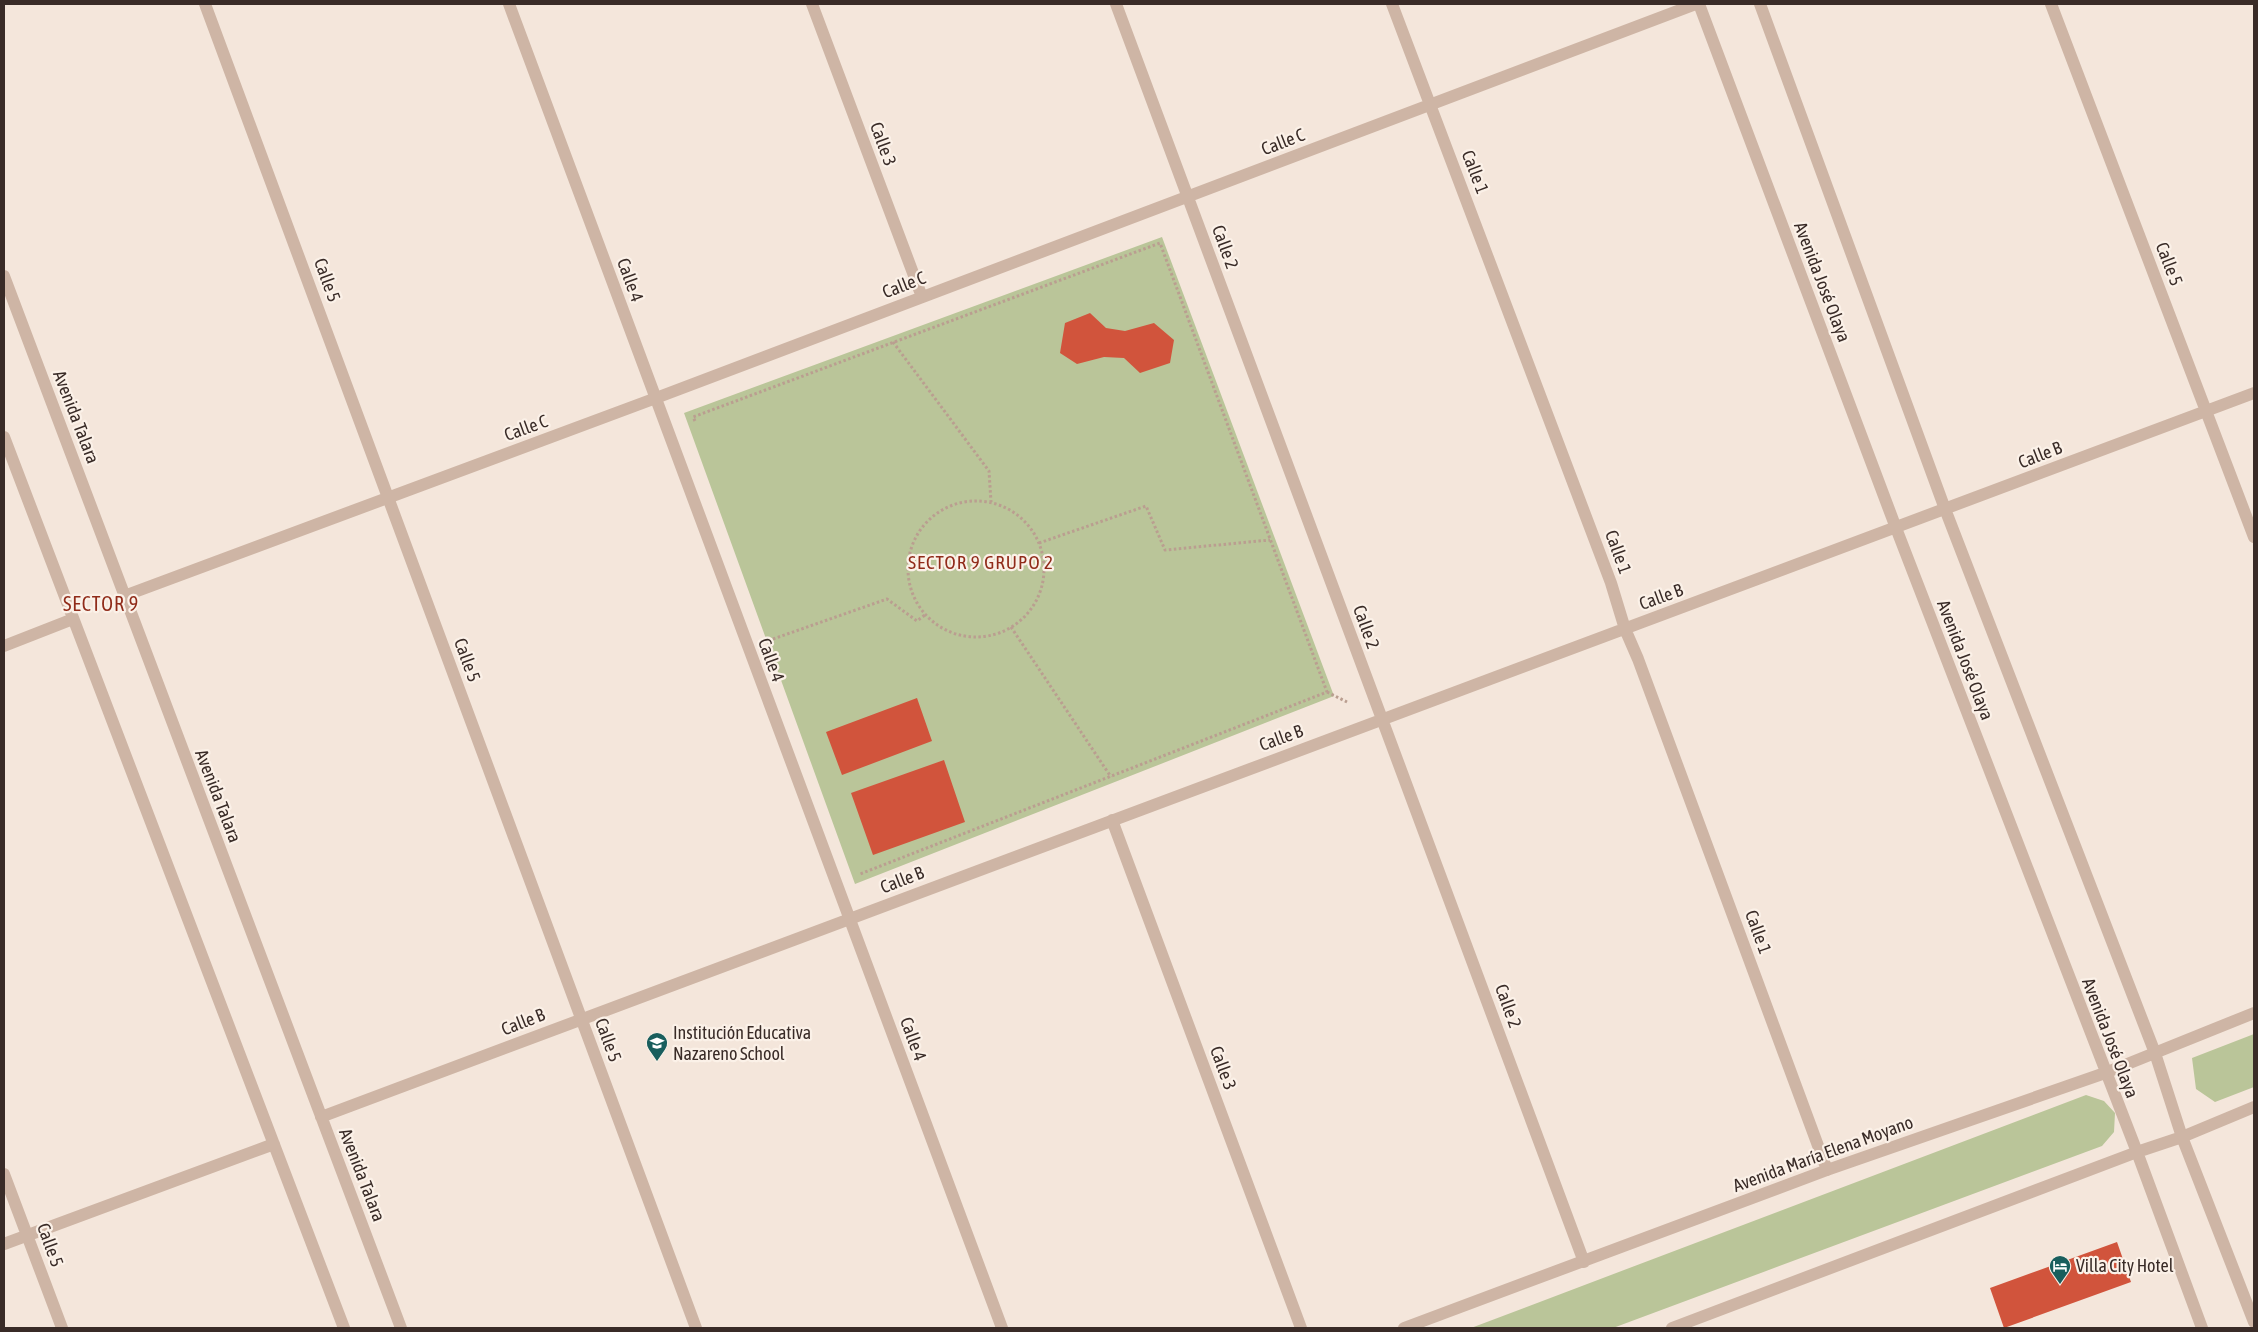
<svg xmlns="http://www.w3.org/2000/svg" width="2258" height="1332" font-family="'Asap Condensed',sans-serif">
  <style>
    .green { fill: #bac599 }
    .building { fill: #d1543c }
    .lines { fill: none; stroke-linecap: round; stroke-linejoin: round }
    .path { stroke: #ba9e90; stroke-width: 3; stroke-dasharray: 2.5 2.5; stroke-linecap: butt }
    .minor { stroke: #ceb5a5; stroke-width: 12 }
    .labels { text-anchor: middle; stroke-width: 4.5; stroke-linejoin: round; paint-order: stroke }
    .street-label { font-size: 18px; fill: #392b27; stroke: #fbf1e8 }
    .poi-label { font-size: 18px; fill: #392b27; stroke: #fbf1e8; text-anchor: start }
    .neighbourhood-label { font-size: 19px; letter-spacing: 1px; fill: #902b19; stroke: #fbf1e8 }
    .quarter-label { font-size: 20px; letter-spacing: 1px; fill: #902b19; stroke: #fbf1e8 }
  </style>
  <rect width="100%" height="100%" fill="#f4e6db"/>
  <path class="green" d="M 1162,237 L 1334,696 L 855,884 L 684,413 Z
    M 2254,1034 L 2254,1087 L 2215,1102 L 2196,1089 L 2192,1058 Z
    M 2086,1095 L 2104,1101 L 2115,1113 L 2114,1132 L 2102,1146 L 1613,1328 L 1471,1328 Z"/>
  <path class="building" d="M 1090,313 L 1106,328 L 1125,331 L 1154,323 L 1174,340 L 1170,363 L 1140,373 L 1124,358 L 1104,357 L 1077,364 L 1060,353 L 1065,323 Z
    M 917,698 L 932,741 L 842,775 L 826,732 Z
    M 944,760 L 965,822 L 873,855 L 851,793 Z
    M 2117,1242 L 2131,1282 L 2004,1328 L 1990,1288 Z"/>
  <g class="lines">
    <path class="path" d="M 893,342 L 989,471 L 991,502
      M 695,421 L 693,417 L 1160,243 L 1327,692 L 860,874
      M908 569a68 68 0 1 1 136 0a68 68 0 1 1-136 0Z
      M 1039,543 L 1146,506 L 1165,550 L 1270,540
      M 1011,627 L 1111,777
      M 773,639 L 887,599 L 917,621 L 925,615
      M 1327,692 L 1347,702"/>
    <path class="minor" d="M 205,4 L 696,1328
      M 509,4 L 1002,1328
      M 812,4 L 922,297
      M 1116,4 L 1584,1262
      M 1392,4 L 1611,583 L 1625,629 L 1638,659 L 1827,1170
      M 1699,4 L 1896,528 L 2137,1152 L 2202,1328
      M 1760,4 L 1945,509 L 2155,1053 L 2182,1137 L 2254,1322
      M 2051,4 L 2254,537
      M 4,276 L 401,1328
      M 4,437 L 344,1328
      M 124,596 L 656,398 L 1696,4
      M 4,646 L 73,619
      M 1112,820 L 1301,1328
      M 321,1117 L 2254,393
      M 4,1174 L 62,1328
      M 4,1244 L 274,1144
      M 1404,1328 L 1827,1170 L 2105,1073 L 2254,1013
      M 1672,1328 L 2137,1152 L 2182,1137 L 2254,1107"/>
  </g>
  <defs>
    <g id="school-pin" transform="scale(1.125)"><path d="M0 17L-7.5 6A9.5 9.5 0 1 1 7.5 6Z" fill="#195e5d" stroke="#fbf1e8"/><path d="M0-5L7-2L0 1L-7-2ZM-4 1L0 2.5L4 1V4Q0 6-4 4Z" fill="#fff"/></g>
    <g id="hotel-pin" transform="scale(1.125)"><path d="M0 17L-7.5 6A9.5 9.5 0 1 1 7.5 6Z" fill="#195e5d" stroke="#fbf1e8"/><path d="M-6-4.5h1.5V1H6V5H4.5V3h-9V5H-6ZM-4 0a1.8 1.8 0 1 1 3.6 0ZM.5 0V-2.5h3Q6-2.5 6 0Z" fill="#fff"/></g>
  </defs>
  <g fill-rule="evenodd">
    <use href="#school-pin" x="657" y="1043"/>
    <use href="#hotel-pin" x="2060" y="1266"/>
  </g>
  <g class="labels">
    <g class="street-label">
      <text transform="translate(1283 142) rotate(-21)" y="6">Calle C</text>
      <text transform="translate(883 144) rotate(70)" y="6">Calle 3</text>
      <text transform="translate(1475 172) rotate(69)" y="6">Calle 1</text>
      <text transform="translate(1225 247) rotate(70)" y="6">Calle 2</text>
      <text transform="translate(2169 264) rotate(69)" y="6">Calle 5</text>
      <text transform="translate(327 280) rotate(70)" y="6">Calle 5</text>
      <text transform="translate(630 280) rotate(70)" y="6">Calle 4</text>
      <text transform="translate(1822 282) rotate(69)" y="6">Avenida José Olaya</text>
      <text transform="translate(904 285) rotate(-21)" y="6">Calle C</text>
      <text transform="translate(76 417) rotate(69)" y="6">Avenida Talara</text>
      <text transform="translate(526 428) rotate(-20)" y="6">Calle C</text>
      <text transform="translate(2040 455) rotate(-21)" y="6">Calle B</text>
      <text transform="translate(1618 552) rotate(70)" y="6">Calle 1</text>
      <text transform="translate(1661 597) rotate(-20)" y="6">Calle B</text>
      <text transform="translate(1366 627) rotate(70)" y="6">Calle 2</text>
      <text transform="translate(467 660) rotate(70)" y="6">Calle 5</text>
      <text transform="translate(771 660) rotate(70)" y="6">Calle 4</text>
      <text transform="translate(1965 660) rotate(69)" y="6">Avenida José Olaya</text>
      <text transform="translate(1281 738) rotate(-20)" y="6">Calle B</text>
      <text transform="translate(218 796) rotate(69)" y="6">Avenida Talara</text>
      <text transform="translate(902 880) rotate(-21)" y="6">Calle B</text>
      <text transform="translate(1758 932) rotate(70)" y="6">Calle 1</text>
      <text transform="translate(1508 1006) rotate(70)" y="6">Calle 2</text>
      <text transform="translate(523 1022) rotate(-21)" y="6">Calle B</text>
      <text transform="translate(2110 1038) rotate(69)" y="6">Avenida José Olaya</text>
      <text transform="translate(913 1039) rotate(70)" y="6">Calle 4</text>
      <text transform="translate(608 1040) rotate(70)" y="6">Calle 5</text>
      <text transform="translate(1223 1068) rotate(70)" y="6">Calle 3</text>
      <text transform="translate(1823 1154) rotate(-20)" y="6">Avenida María Elena Moyano</text>
      <text transform="translate(362 1175) rotate(69)" y="6">Avenida Talara</text>
      <text transform="translate(50 1245) rotate(70)" y="6">Calle 5</text>
    </g>
    <g class="poi-label">
      <text x="673" y="1039">Institución Educativa<tspan x="673" dy="21">Nazareno School</tspan></text>
      <text x="2076" y="1272">Villa City Hotel</text>
    </g>
    <g class="neighbourhood-label">
      <text x="981" y="569">SECTOR 9 GRUPO 2</text>
    </g>
    <g class="quarter-label">
      <text x="101" y="611">SECTOR 9</text>
    </g>
  </g>
  <rect width="2258" height="1332" fill="none" stroke="#392b27" stroke-width="10"/>
</svg>
